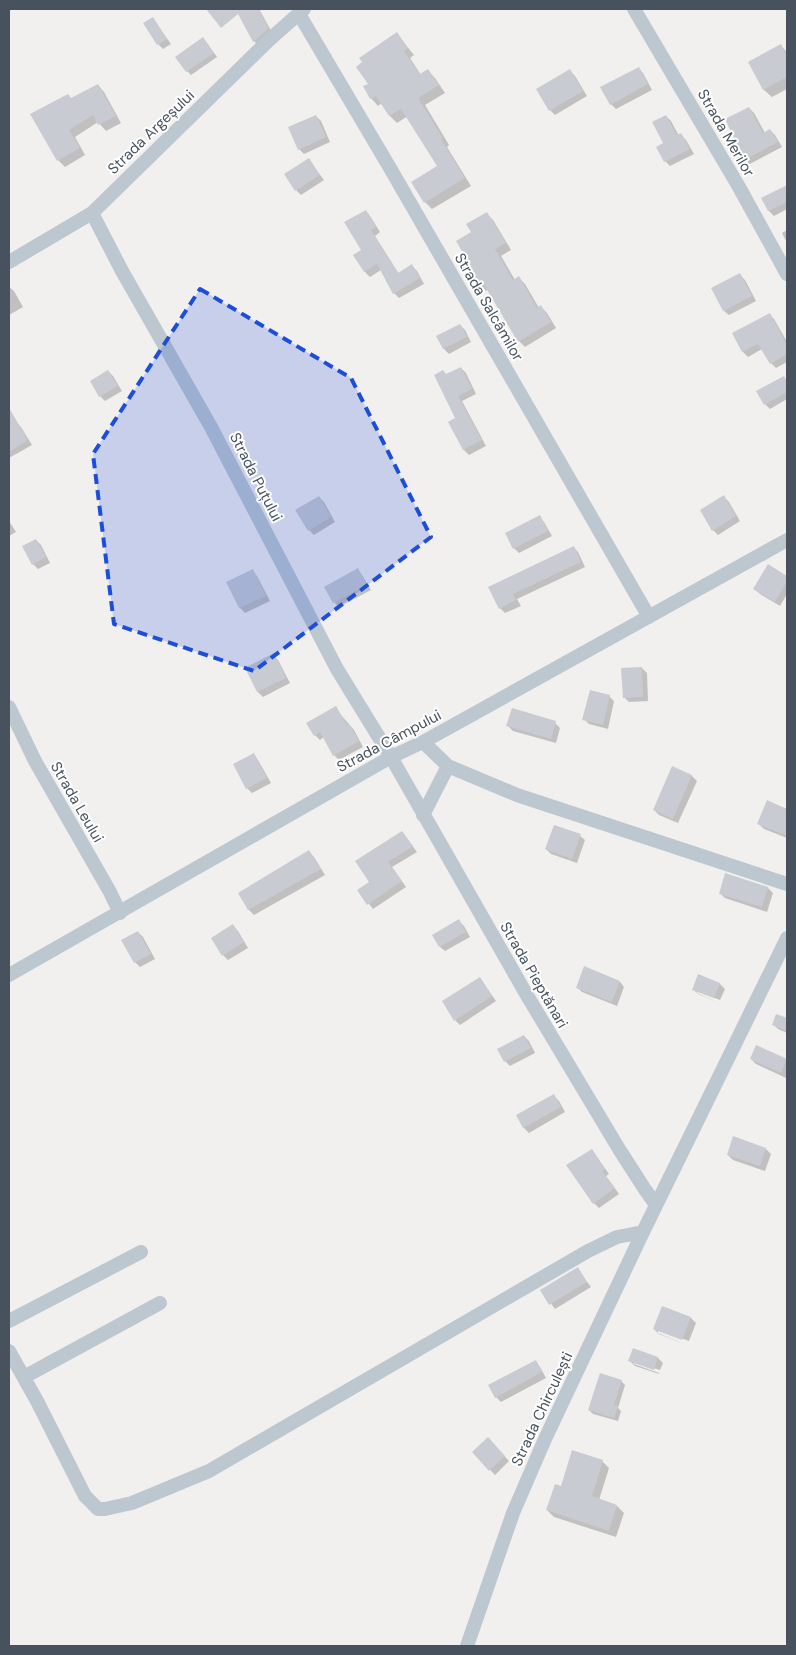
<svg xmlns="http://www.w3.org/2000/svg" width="796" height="1655" font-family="'DM Sans',sans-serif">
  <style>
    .shadow { fill: #0003 }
    .building { fill: #c9cbd2 }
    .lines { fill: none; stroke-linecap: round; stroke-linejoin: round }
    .minor { stroke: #bdc7cf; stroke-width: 14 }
    .marked { fill: #1d4ed8; fill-opacity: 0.2; stroke: #1d4ed8; stroke-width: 4; stroke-dasharray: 10 6; stroke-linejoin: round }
    .labels { text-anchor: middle; stroke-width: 4; stroke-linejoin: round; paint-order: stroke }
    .street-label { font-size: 15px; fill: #47525e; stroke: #fff }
  </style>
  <rect width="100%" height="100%" fill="#f2efef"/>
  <path class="shadow" d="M 236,9 L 259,9 L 273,34 L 259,46 L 254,41 Z
    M 153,19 L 171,44 L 163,49 L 158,44 Z
    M 396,33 L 414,55 L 410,58 L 421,75 L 428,71 L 435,78 L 445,93 L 425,105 L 449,145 L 447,147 L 471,186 L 432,209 L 425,202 L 439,167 L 408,116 L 397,123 L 390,116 L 382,103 L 378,106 L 371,98 L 370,84 Z
    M 206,42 L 217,57 L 191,75 L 187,71 Z
    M 780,45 L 787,52 L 787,89 L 772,97 L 764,90 L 749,62 Z
    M 638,68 L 643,73 L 652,90 L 616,109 L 611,104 Z
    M 570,71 L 575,76 L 587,96 L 555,115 L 550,110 Z
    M 98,85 L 104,92 L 121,123 L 106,131 L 98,122 L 75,137 L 85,155 L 65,167 L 58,160 L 72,99 Z
    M 749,108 L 754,113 L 765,133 L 770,130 L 775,135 L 782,147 L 748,165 L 743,161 L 740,147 Z
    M 316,116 L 321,121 L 330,142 L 304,154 L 299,149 Z
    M 666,116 L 671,121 L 679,136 L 681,135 L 686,140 L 694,154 L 670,166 L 665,161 Z
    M 309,160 L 324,180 L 301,195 L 296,190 Z
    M 787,186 L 787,209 L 774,216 L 769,211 L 763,198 Z
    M 366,211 L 370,216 L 380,232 L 375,236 L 399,274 L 412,266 L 417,271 L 424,284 L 399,298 L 394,293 L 381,270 L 370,277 L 365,272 L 355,256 L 363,251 Z
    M 487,214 L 493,220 L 511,250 L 501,256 L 515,280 L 519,278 L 525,284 L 539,308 L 541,307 L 547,313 L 556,328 L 525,347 L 519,341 L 488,289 L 486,291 L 480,284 L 474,268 L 472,233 Z
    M 787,230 L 787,243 L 782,233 Z
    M 740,275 L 745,280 L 756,301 L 729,315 L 724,311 Z
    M 9,287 L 14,291 L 23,307 L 9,315 Z
    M 769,314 L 774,319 L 786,340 L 787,339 L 787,362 L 776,368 L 771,363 L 762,349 L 748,357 L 743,352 L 733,334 Z
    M 460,325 L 465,330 L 471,342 L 449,354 L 444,349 L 438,337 Z
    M 461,368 L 466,373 L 476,394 L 462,401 L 486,446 L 469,455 L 464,450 L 449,422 L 457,418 L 447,375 Z
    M 108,371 L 113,376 L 122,391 L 105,401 L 100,396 Z
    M 783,377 L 787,381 L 787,399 L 770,409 L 765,404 Z
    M 16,422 L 21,427 L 32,445 L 9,458 L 9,427 Z
    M 319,497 L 324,502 L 335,522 L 314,535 L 309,530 Z
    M 724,497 L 729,502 L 740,521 L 718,535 L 713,530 Z
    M 539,517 L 544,522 L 552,536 L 519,553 L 514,548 Z
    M 9,521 L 16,532 L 9,536 Z
    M 36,540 L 41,545 L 50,563 L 38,569 L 33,564 Z
    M 573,547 L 578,552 L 585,567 L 517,599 L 521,606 L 505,613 L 500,608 L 490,587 Z
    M 769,566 L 787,577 L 787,594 L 780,606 L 760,594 L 755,589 Z
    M 357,570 L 362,575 L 371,590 L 339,607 L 334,602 Z
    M 252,571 L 257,576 L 270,601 L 245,613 L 240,608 L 228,583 Z
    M 273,655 L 278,660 L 290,683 L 263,697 L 258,692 L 247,668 Z
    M 642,668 L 647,673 L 648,701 L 629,702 L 624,697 Z
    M 609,696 L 614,701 L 608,729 L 589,724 L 584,719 Z
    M 335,708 L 354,730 L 363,747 L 339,760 L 334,755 L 324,737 L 320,740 L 315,735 Z
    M 555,723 L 560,728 L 556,743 L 513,731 L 508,726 Z
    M 253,755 L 258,760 L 271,783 L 252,793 L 247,788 L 234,765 Z
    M 673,768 L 692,776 L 697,781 L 678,823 L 659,815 L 654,810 Z
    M 768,802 L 787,810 L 787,838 L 764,829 L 759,824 Z
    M 402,832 L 417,852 L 392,867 L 406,887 L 373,909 L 359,891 L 370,883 Z
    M 580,836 L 585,840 L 577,863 L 551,854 L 546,849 Z
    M 309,852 L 314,857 L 325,875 L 254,915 L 249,910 L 240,893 Z
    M 726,875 L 768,888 L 773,893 L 767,912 L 725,898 L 720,893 Z
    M 459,921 L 464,926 L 470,937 L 445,951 L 440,947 Z
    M 233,926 L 238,931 L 248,948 L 228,960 L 223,955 Z
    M 138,932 L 143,937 L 155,959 L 140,967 L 135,962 Z
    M 480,978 L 496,1001 L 460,1025 L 455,1020 Z
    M 620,982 L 624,987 L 617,1006 L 582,992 L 577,987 Z
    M 720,984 L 725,989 L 720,1000 L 697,991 L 697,993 L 719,1003 L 698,994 L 693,989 Z
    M 776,1015 L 787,1019 L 787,1033 L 778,1029 L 773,1024 Z
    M 524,1036 L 529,1041 L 535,1053 L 510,1066 L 505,1061 Z
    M 757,1047 L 787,1060 L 786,1078 L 756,1064 L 751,1059 Z
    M 554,1096 L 559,1101 L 565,1112 L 529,1133 L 524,1128 L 517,1116 Z
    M 766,1149 L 771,1154 L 765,1171 L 733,1160 L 728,1155 Z
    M 592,1150 L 609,1174 L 606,1176 L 619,1194 L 599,1208 L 594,1203 Z
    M 577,1269 L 591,1287 L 555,1309 L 542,1291 Z
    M 662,1308 L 691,1318 L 696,1323 L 689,1341 L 658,1330 L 658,1333 L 687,1345 L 659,1334 L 654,1329 Z
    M 658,1358 L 663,1363 L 660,1370 L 634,1362 L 634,1364 L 659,1373 L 659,1374 L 635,1366 L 630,1361 Z
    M 536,1362 L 540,1367 L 546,1378 L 501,1402 L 496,1397 Z
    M 621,1381 L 625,1385 L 618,1408 L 621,1411 L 618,1421 L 593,1414 L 589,1410 Z
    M 488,1439 L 509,1461 L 495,1475 L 473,1452 Z
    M 602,1461 L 609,1468 L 599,1500 L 617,1506 L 624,1513 L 616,1537 L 554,1517 L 547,1510 L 562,1488 Z"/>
  <path class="building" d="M 206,9 L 258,9 L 269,28 L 253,42 L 238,14 L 221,28 Z
    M 153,17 L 167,39 L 157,45 L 143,23 Z
    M 397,32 L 408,48 L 404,51 L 420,74 L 428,69 L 439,85 L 418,98 L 443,138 L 441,139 L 465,178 L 424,203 L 411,182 L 437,166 L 401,109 L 389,116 L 376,96 L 370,99 L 363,86 L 368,84 L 356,67 L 362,62 L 359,58 Z
    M 203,37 L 214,53 L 186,72 L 175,57 Z
    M 781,44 L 787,56 L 787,77 L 763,90 L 748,62 Z
    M 639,67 L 648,84 L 610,105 L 600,87 Z
    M 570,69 L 583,91 L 549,111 L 536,89 Z
    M 98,84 L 116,116 L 98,125 L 93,115 L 69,130 L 80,148 L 57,161 L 30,114 L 68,94 L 71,98 Z
    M 749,107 L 763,133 L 770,129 L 778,142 L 742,161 L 735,148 L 738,146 L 725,119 Z
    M 316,115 L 326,137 L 298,150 L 288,127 Z
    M 666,115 L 677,135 L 681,133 L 690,149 L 664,162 L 656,147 L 663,143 L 652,122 Z
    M 309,158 L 320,175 L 295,191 L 284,174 Z
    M 787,185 L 787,202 L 768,211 L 761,198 Z
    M 366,210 L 376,227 L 371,230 L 398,273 L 412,264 L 420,278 L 393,294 L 377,264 L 364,272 L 353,255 L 361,250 L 344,222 Z
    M 487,212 L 506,243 L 495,249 L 513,280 L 519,276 L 537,308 L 541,305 L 551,322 L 518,342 L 483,283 L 479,285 L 470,269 L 472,268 L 456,241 L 471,232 L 466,224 Z
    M 740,273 L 752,296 L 723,311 L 711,288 Z
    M 770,313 L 787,345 L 787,354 L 770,364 L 758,344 L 742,352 L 732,333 Z
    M 460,324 L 467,337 L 443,349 L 436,336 Z
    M 461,367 L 472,389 L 458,396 L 482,440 L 463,450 L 448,422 L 455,418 L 434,375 L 443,370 L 446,374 Z
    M 108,370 L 118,386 L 99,397 L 90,381 Z
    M 784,376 L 787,382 L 787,392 L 764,405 L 756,391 Z
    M 9,408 L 28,440 L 9,452 Z
    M 724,495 L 736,516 L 712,531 L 700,510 Z
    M 319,496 L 331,517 L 308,531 L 295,510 Z
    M 540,515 L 548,531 L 513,549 L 505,533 Z
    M 36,539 L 46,557 L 32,565 L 22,546 Z
    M 574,546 L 581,562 L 513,594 L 516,600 L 499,609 L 488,587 Z
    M 768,564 L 787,576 L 787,581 L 775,602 L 753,589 Z
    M 358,568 L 367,585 L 333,603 L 324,587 Z
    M 253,569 L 266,596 L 239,608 L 226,582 Z
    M 274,653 L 286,678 L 257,692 L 245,668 Z
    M 642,667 L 643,697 L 623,698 L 621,668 Z
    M 590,690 L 610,695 L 603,725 L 582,720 Z
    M 336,706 L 347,725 L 349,724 L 359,741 L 333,756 L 320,732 L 314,736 L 306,723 Z
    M 512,708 L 556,721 L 551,739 L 506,726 Z
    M 254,753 L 267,778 L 246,789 L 233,764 Z
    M 672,766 L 692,775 L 673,819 L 653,810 Z
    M 767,800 L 787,809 L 787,836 L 757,824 Z
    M 554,825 L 581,834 L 572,859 L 545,849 Z
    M 402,831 L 413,846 L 388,862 L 402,881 L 367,905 L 357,890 L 369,882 L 355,861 Z
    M 309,850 L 321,869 L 248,910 L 238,893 Z
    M 725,873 L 768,887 L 762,907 L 719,894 Z
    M 459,919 L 466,932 L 439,947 L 432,935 Z
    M 233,924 L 244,942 L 222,956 L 211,938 Z
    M 138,931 L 151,954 L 134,963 L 121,940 Z
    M 584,966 L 620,981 L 612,1002 L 576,988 Z
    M 698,974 L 720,983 L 714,998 L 692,990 Z
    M 480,977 L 492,996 L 454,1021 L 442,1001 Z
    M 776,1014 L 787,1018 L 787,1031 L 772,1025 Z
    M 524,1035 L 531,1048 L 504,1062 L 497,1049 Z
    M 756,1045 L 787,1059 L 781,1073 L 750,1059 Z
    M 554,1094 L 561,1107 L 523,1128 L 516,1115 Z
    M 733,1136 L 766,1148 L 760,1166 L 727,1155 Z
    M 592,1149 L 605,1169 L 602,1171 L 615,1188 L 593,1204 L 566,1165 Z
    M 578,1267 L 587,1282 L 549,1305 L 540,1290 Z
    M 662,1306 L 691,1317 L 682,1340 L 653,1329 Z
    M 633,1348 L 658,1357 L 654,1370 L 628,1361 Z
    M 536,1360 L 542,1372 L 495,1398 L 488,1385 Z
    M 600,1373 L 622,1380 L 614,1405 L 618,1406 L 614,1418 L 588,1410 Z
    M 488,1437 L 505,1456 L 489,1471 L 472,1452 Z
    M 572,1450 L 603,1460 L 592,1496 L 617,1505 L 609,1531 L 546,1510 L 555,1484 L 561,1486 Z"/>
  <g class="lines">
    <path class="minor" d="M 634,9 L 739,187 L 787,274
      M 299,14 L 390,168 L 649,617
      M 92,213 L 122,271 L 211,427 L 337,669 L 391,757 L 525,992 L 619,1149 L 644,1188 L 656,1205
      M 9,262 L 92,213 L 269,40 L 304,9
      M 9,707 L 35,761 L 110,892 L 120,913
      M 423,742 L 448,766 L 517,795 L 787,884
      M 423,815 L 448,766
      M 9,975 L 391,757 L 423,742 L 787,540
      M 9,1321 L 141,1252
      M 9,1351 L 37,1401 L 85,1496 L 98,1509 L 105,1509 L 132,1503 L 209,1471 L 588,1251 L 617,1237 L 643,1232
      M 24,1377 L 160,1303
      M 467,1646 L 513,1513 L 545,1439 L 643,1232 L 787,938"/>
  </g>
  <path class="marked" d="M 200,289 L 351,378 L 431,537 L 254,671 L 114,624 L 93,454 Z"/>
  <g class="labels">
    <g class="street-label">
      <text transform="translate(151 132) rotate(-44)" y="5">Strada Argeșului</text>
      <text transform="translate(726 133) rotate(60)" y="5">Strada Merilor</text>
      <text transform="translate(489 307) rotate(60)" y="5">Strada Salcâmilor</text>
      <text transform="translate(256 477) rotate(63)" y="5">Strada Puțului</text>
      <text transform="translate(389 741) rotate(-28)" y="5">Strada Câmpului</text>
      <text transform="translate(77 802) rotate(60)" y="5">Strada Leului</text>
      <text transform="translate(534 975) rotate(60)" y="5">Strada Pieptănari</text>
      <text transform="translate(542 1409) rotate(-65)" y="5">Strada Chirculești</text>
    </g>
  </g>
  <rect width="796" height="1655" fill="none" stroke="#47525e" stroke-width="20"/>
</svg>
